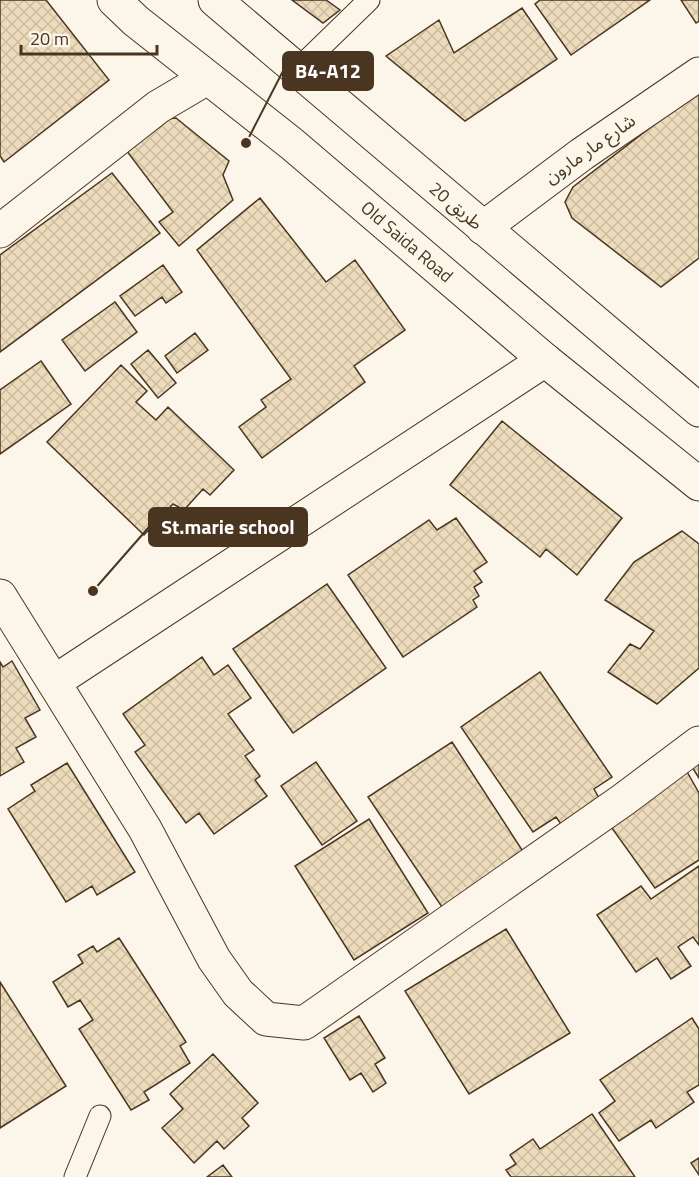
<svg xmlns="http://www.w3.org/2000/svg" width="699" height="1177" font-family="'Titillium Web','Noto Sans Arabic',sans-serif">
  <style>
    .building { fill: url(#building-cross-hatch); stroke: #4a3520; stroke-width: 1.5 }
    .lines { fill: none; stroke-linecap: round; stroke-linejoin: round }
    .lane-casing { stroke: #4a3520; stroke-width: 23 }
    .street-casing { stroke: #4a3520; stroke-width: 35 }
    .secondary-casing { stroke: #4a3520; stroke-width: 35 }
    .lane { stroke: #fbf6e9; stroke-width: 21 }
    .street { stroke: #fbf6e9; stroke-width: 33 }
    .secondary { stroke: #fbf6e9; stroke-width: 33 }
    .labels { text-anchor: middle; stroke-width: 4.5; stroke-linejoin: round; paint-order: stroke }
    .street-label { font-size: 18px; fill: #4a3520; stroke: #fbf6e9 }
    .leader { fill: none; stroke: #4a3520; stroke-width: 2 }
    .callout-dot { fill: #4a3520; stroke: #fbf6e9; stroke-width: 2 }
    .callout { fill: #4a3520; stroke: #4a3520; stroke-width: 2 }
    .callout-label { font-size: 20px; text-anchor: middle; font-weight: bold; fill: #fff }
  </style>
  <defs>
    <pattern id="building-cross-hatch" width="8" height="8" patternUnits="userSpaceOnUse" patternTransform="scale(1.5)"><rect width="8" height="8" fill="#ecdcbc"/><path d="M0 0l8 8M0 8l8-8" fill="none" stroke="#ccbda1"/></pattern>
  </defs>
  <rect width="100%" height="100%" fill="#fbf6e9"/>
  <path class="building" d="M 0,0 L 46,0 L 109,80 L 4,162 L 0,156 Z
    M 292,0 L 326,0 L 340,10 L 323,23 Z
    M 540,0 L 650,0 L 571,55 L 535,4 Z
    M 681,0 L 699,0 L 699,21 L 696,23 Z
    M 522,8 L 557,59 L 465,121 L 386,56 L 439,20 L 454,53 Z
    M 699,90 L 699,258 L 661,287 L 572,218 L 565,202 L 573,187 Z
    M 176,118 L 229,161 L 223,175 L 233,200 L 179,246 L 159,222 L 173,212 L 123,146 L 157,120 Z
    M 112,173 L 160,233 L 0,352 L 0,255 Z
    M 260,198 L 326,282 L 355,260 L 405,330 L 354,366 L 365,382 L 262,458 L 239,427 L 266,407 L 261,400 L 291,379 L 197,250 Z
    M 163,265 L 182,292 L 166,303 L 162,297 L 135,316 L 120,296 Z
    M 115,302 L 137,332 L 85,371 L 62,340 Z
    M 195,333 L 208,350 L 177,373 L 165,356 Z
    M 148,350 L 176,383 L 158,398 L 131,364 Z
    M 41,361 L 71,404 L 0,454 L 0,390 Z
    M 121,365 L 147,391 L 136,402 L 156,420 L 168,407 L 234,470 L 210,495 L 203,489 L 184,510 L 173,504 L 144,535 L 47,442 Z
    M 502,421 L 622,518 L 577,575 L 546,549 L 540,557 L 450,485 Z
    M 456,518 L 487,562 L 474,571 L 482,582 L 474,587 L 479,596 L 473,600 L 477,607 L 403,657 L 348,575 L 429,520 L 437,530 Z
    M 682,531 L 699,544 L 699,668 L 657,704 L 608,672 L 630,644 L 640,649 L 654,631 L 605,600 L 634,562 Z
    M 327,584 L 386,668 L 293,733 L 233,649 Z
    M 202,657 L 214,675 L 228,665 L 251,698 L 228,714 L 254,750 L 245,756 L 260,776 L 255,780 L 267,796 L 214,834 L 199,813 L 186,823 L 135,752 L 145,745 L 123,714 Z
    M 12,661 L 40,710 L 25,718 L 36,737 L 16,748 L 24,762 L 0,776 L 0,662 L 3,667 Z
    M 540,672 L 612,777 L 594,789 L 599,798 L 561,824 L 556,817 L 533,832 L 461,727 Z
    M 452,742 L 524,853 L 442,907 L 368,797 Z
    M 316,762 L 357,821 L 322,845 L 281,786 Z
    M 699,762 L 699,778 L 692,767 Z
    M 67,763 L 135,872 L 97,895 L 92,886 L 66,902 L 8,809 L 35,791 L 31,785 Z
    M 686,770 L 699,793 L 699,860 L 655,888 L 609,824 Z
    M 369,819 L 428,913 L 354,960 L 295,866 Z
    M 699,866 L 699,945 L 693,937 L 678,947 L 691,966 L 671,979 L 657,958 L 636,972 L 597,915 L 641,886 L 651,899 Z
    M 506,929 L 570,1033 L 469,1094 L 405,991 Z
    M 119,938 L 186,1042 L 180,1046 L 190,1063 L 144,1092 L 149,1100 L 131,1110 L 79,1029 L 93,1020 L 80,1000 L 68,1007 L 53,982 L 83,963 L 78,955 L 93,946 L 97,952 Z
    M 0,982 L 66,1086 L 0,1128 Z
    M 359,1016 L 385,1058 L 375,1064 L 386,1083 L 373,1092 L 361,1073 L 350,1080 L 324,1038 Z
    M 692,1018 L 699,1029 L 699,1085 L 687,1092 L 694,1102 L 656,1128 L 651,1120 L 619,1141 L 599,1113 L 615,1101 L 600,1080 Z
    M 213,1054 L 258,1103 L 242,1118 L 249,1126 L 224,1149 L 217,1141 L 194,1163 L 162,1128 L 183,1109 L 170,1094 Z
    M 592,1114 L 635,1177 L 511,1177 L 506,1170 L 516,1164 L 510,1155 L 533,1139 L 540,1149 Z
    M 699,1158 L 699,1175 L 691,1163 Z
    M 223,1165 L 232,1177 L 207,1177 Z"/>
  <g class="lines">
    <g class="lane-casing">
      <path id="lane" d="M 297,70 L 369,0
        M 75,1177 L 100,1116"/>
    </g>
    <g class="street-casing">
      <path id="street" d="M 483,228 L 582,154 L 699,74
        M 0,231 L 158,107 L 207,78
        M 0,596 L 145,829 L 214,959 L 238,993 L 266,1019 L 304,1023 L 623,800 L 699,743
        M 54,682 L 545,360"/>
    </g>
    <g class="secondary-casing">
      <g id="secondary">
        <path id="s1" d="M 114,0 L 136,21 L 292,144 L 545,360 L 699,484"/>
        <path d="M 215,0 L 699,410"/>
      </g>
    </g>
    <use href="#lane" class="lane"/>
    <use href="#street" class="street"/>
    <use href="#secondary" class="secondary"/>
  </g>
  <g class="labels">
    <g class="street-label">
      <text transform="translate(590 149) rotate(-35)" y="6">شارع مار مارون</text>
      <text transform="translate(456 206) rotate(40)" y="6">طريق 20</text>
      <text dy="6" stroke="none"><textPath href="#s1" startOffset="380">Old Saida Road</textPath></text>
    </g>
  </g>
  <path class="leader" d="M246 143L283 71M93 591L149 527"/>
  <g class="callout-dot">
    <circle cx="246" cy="143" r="6"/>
    <circle cx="93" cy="591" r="6"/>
  </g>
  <g class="callout">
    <rect x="283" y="52" width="90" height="38" rx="6"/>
    <rect x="149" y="508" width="158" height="38" rx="6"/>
  </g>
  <g class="callout-label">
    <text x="328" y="78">B4-A12</text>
    <text x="228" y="534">St.marie school</text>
  </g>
  <path d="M21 45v9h136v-9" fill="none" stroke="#4a3520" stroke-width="3"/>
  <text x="30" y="45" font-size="18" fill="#4a3520" stroke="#fbf6e9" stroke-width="4.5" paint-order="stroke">20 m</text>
</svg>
